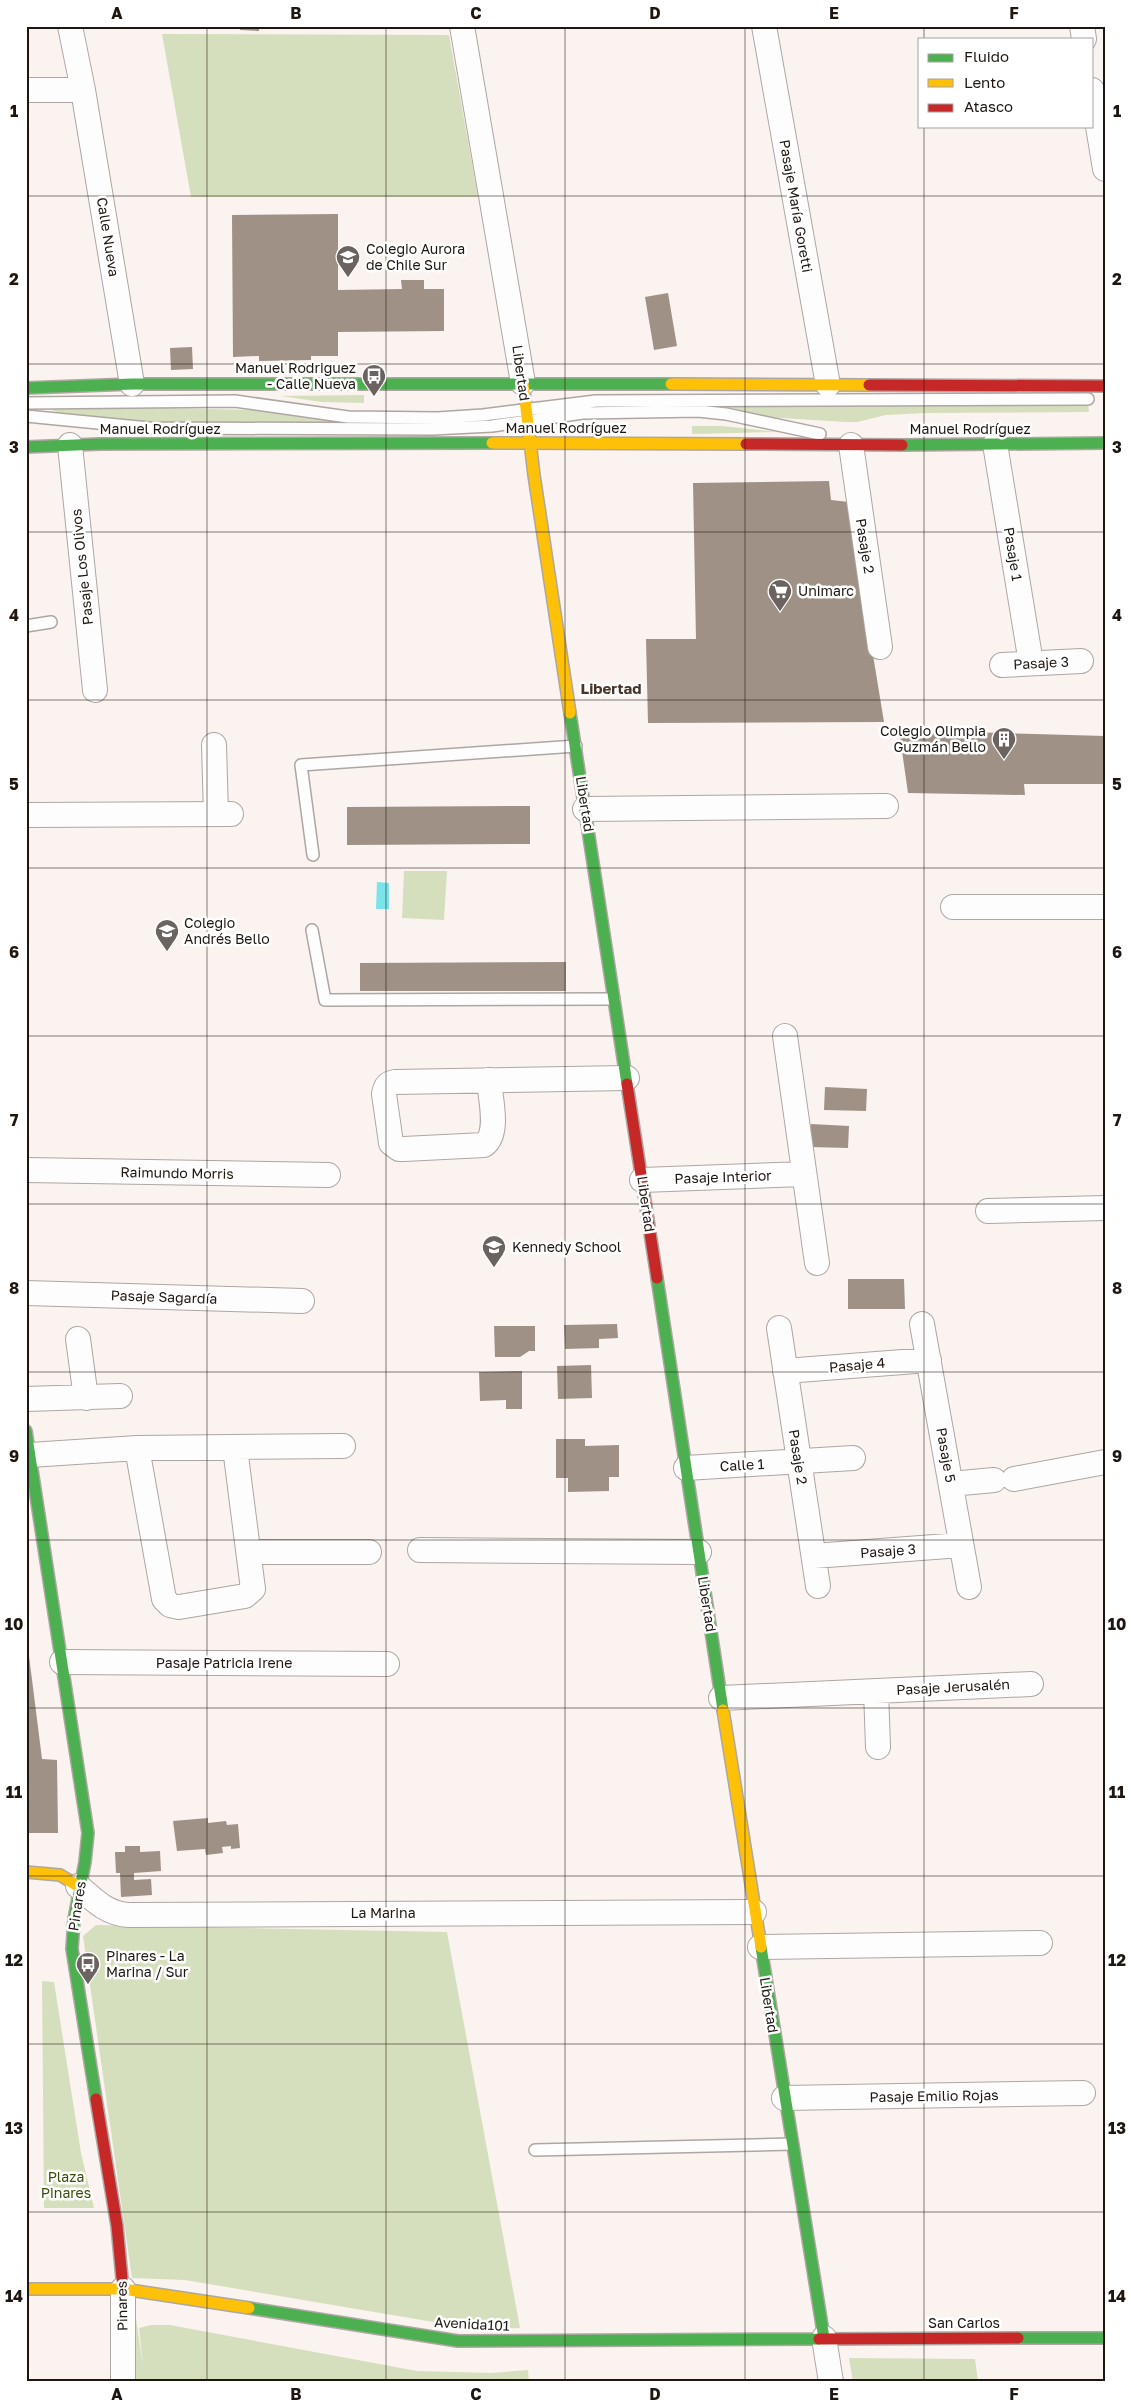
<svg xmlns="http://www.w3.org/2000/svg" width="1131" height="2408" font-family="'Golos Text',sans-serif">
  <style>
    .green { fill: #d6dfbd }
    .water { fill: #7be4eb }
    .building { fill: #9f9186 }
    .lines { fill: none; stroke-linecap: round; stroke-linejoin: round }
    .lane-casing { stroke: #aea6a2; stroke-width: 14 }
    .street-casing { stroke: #aea6a2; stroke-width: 26 }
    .fast-casing { stroke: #aea6a2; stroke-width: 14 }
    .slow-casing { stroke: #aea6a2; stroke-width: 14 }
    .jam-casing { stroke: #aea6a2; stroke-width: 14 }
    .lane { stroke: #fefdfd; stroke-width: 11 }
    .street { stroke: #fefdfd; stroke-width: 24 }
    .fast { stroke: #4caf50; stroke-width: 11 }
    .slow { stroke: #ffc107; stroke-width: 11 }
    .jam { stroke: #c62828; stroke-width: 11 }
    .grid { fill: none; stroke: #1e1611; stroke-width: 1; stroke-opacity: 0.55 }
    .labels { text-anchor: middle; stroke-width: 5; stroke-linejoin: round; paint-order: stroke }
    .street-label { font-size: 14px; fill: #1e1611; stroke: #fff }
    .poi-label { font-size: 14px; fill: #1e1611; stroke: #fff; text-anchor: start }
    .park-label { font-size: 14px; fill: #3a4d06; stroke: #fff }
    .neighbourhood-label { font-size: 15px; font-weight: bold; fill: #483529; stroke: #fff }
    .neatline { fill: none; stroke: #1e1611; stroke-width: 2 }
    .grid-label { font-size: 16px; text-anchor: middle; font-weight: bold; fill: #1e1611 }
  </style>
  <rect width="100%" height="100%" fill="#faf3f0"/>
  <path class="green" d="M 162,34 L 449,35 L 478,197 L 191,197 Z
    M 364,395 L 364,403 L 321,402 L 281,396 Z
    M 1088,405 L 1089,412 L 925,413 L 886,415 L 857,422 L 845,422 L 766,417 L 723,406 Z
    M 165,408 L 259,410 L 345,423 L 188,424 L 108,420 L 62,414 L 49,409 Z
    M 692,426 L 722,426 L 778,432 L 692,434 Z
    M 404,871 L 447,871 L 444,920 L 402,918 Z
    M 96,1925 L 447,1932 L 520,2328 L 481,2330 L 185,2280 L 132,2278 L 83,1936 Z
    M 42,1981 L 54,1982 L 81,2153 L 94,2208 L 44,2208 Z
    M 132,2291 L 143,2366 L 139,2328 L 151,2325 L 170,2325 L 417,2371 L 491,2373 L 528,2370 L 529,2382 L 133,2382 Z
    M 849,2358 L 975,2359 L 978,2382 L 853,2382 Z"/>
  <path class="water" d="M 377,882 L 389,883 L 389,909 L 376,909 Z"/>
  <path class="building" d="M 240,26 L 259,26 L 259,31 L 240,30 Z
    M 338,214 L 338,290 L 402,289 L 401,280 L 424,280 L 424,289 L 444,289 L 444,331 L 338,332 L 338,356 L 311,356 L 311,360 L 259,361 L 259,356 L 233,357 L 232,215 Z
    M 668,293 L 677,346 L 654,350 L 645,297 Z
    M 192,347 L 193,369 L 171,370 L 170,348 Z
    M 829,481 L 831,500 L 849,502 L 863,586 L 869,654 L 873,655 L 884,722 L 648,723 L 646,639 L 696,639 L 693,483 Z
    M 899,730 L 1105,736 L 1105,784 L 1024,784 L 1025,795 L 908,793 Z
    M 530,806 L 530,844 L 347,845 L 347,807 Z
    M 566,962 L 566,991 L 360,991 L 360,963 Z
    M 825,1087 L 867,1089 L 866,1111 L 824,1110 Z
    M 811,1124 L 849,1126 L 848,1148 L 810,1147 Z
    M 848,1279 L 904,1279 L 905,1309 L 848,1309 Z
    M 617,1324 L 618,1338 L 599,1339 L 599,1348 L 565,1349 L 564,1325 Z
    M 494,1326 L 535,1326 L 535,1351 L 529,1351 L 520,1357 L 495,1357 Z
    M 591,1365 L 592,1398 L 558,1399 L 557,1366 Z
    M 522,1371 L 522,1409 L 506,1409 L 506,1400 L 480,1401 L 479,1372 Z
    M 556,1439 L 585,1439 L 585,1446 L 619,1445 L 619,1477 L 609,1477 L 609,1491 L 568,1492 L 568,1478 L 556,1478 Z
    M 26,1632 L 42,1759 L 57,1760 L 58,1833 L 26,1833 Z
    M 208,1818 L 208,1823 L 226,1821 L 227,1825 L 238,1824 L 240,1848 L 231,1849 L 231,1846 L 222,1847 L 223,1853 L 206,1855 L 205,1849 L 177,1851 L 173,1821 Z
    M 125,1846 L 140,1846 L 140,1852 L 160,1851 L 161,1871 L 134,1873 L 134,1880 L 151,1879 L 152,1895 L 121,1897 L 120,1873 L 116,1873 L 115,1852 L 125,1852 Z"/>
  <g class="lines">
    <g class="lane-casing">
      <path id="lane" d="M 26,403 L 235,401 L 348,417 L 438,418 L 483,415 L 596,401 L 1088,399
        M 26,416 L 149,428 L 432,429 L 492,426 L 583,413 L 698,411 L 726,414 L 820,434
        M 26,626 L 51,622
        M 313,855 L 301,765 L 576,746
        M 312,930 L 325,1000 L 614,999
        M 535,2150 L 792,2144"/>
    </g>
    <g class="street-casing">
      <path id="street" d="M 70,26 L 83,90 L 132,384
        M 462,26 L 523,383
        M 764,26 L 828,385
        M 1082,26 L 1084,39
        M 26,90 L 83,90
        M 1092,90 L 1105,169
        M 995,444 L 1031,663
        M 70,445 L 95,690
        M 851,445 L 880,647
        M 1002,665 L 1081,661
        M 214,745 L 216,814
        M 585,809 L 886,806
        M 26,815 L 231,814
        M 953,907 L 1105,907
        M 785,1036 L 817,1263
        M 489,1080 C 490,1098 500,1133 484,1145 L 404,1149 L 399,1149 L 391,1143 L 384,1094 C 385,1087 388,1083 395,1082 L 627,1078
        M 26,1170 L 328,1175
        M 642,1180 L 804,1174
        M 988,1211 L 1105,1208
        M 26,1293 L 302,1301
        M 922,1324 L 969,1587
        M 779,1328 L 818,1586
        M 78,1339 L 86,1398
        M 785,1371 L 929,1360
        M 26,1399 L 120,1396
        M 137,1448 L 164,1599 L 170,1605 L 179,1607 L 245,1596 L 253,1589 L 235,1448
        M 30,1455 L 137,1448 L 343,1446
        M 686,1468 L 853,1458
        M 1014,1479 L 1105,1462
        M 951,1484 L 994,1480
        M 420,1550 L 699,1552
        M 249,1552 L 369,1552
        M 814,1556 L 961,1545
        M 62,1662 L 387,1664
        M 876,1691 L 878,1747
        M 721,1698 L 1031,1684
        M 78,1886 C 94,1900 107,1914 129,1915 L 754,1912
        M 760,1947 L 1040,1943
        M 784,2098 L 1083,2093
        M 824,2338 L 831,2382
        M 123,2382 L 123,2289"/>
    </g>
    <g class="fast-casing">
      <path id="fast" d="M 26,388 L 132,384 L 671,384
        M 902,445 L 1105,443
        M 26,447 L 100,444 L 492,443
        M 570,713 L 627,1084
        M 657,1278 L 723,1710
        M 26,1431 L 88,1833 L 85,1862 L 74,1919 L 72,1949 L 96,2099
        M 761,1947 L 824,2338
        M 249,2308 L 458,2341 L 819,2339
        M 1018,2338 L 1105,2338"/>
    </g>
    <g class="slow-casing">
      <path id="slow" d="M 523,383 L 534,475 L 570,713
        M 671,384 L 869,385
        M 492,443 L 746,444
        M 723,1710 L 761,1947
        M 26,1872 L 60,1875 L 78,1886
        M 26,2289 L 123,2289 L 249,2308"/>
    </g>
    <g class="jam-casing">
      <path id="jam" d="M 869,385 L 1105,386
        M 746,444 L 902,445
        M 627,1084 L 657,1278
        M 96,2099 L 117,2226 L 123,2289
        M 819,2339 L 1018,2338"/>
    </g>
    <use href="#lane" class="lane"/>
    <use href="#street" class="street"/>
    <use href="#fast" class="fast"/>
    <use href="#slow" class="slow"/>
    <use href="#jam" class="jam"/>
  </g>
  <path class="grid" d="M 207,26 L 207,2382M 386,26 L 386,2382M 565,26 L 565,2382M 745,26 L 745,2382M 924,26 L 924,39M 924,126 L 924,2382M 26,196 L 1105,196M 26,364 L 1105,364M 26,532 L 1105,532M 26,700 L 1105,700M 26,868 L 1105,868M 26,1036 L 1105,1036M 26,1204 L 1105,1204M 26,1372 L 1105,1372M 26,1540 L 1105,1540M 26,1708 L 1105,1708M 26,1876 L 1105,1876M 26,2044 L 1105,2044M 26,2212 L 1105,2212"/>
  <defs>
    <g id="school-pin" transform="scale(1.25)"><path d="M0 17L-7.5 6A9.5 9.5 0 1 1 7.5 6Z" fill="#6b635f" stroke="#fff"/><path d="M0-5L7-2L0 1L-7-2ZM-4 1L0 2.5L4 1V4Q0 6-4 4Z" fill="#fff"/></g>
    <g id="bus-pin" transform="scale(1.25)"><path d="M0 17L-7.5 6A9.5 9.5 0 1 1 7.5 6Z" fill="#6b635f" stroke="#fff"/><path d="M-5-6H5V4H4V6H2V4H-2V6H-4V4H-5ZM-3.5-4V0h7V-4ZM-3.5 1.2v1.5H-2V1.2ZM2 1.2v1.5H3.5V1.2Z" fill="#fff"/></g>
    <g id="supermarket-pin" transform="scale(1.25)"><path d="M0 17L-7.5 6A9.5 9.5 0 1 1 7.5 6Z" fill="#6b635f" stroke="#fff"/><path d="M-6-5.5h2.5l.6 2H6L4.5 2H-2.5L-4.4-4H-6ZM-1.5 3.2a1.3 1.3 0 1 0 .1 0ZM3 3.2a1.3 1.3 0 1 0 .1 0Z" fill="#fff"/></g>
    <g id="building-pin" transform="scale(1.25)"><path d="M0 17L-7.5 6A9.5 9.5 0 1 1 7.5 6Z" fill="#6b635f" stroke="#fff"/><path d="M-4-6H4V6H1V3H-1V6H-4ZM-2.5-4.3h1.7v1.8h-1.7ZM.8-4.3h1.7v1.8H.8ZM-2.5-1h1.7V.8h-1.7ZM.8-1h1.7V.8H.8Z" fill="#fff"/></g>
  </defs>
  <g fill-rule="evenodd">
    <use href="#school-pin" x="348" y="257"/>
    <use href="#bus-pin" x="374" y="376"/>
    <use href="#supermarket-pin" x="780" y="591"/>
    <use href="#building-pin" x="1004" y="739"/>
    <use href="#school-pin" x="167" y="931"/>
    <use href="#school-pin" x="494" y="1247"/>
    <use href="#bus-pin" x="88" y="1964"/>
  </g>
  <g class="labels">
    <g class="street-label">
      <text transform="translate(796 206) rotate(80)" y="5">Pasaje María Goretti</text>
      <text transform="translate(108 237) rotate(81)" y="5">Calle Nueva</text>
      <text transform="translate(521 373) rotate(82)" y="5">Libertad</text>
      <text x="566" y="433">Manuel Rodríguez</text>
      <text x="160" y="434">Manuel Rodríguez</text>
      <text x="970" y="434">Manuel Rodríguez</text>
      <text transform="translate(865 546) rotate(81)" y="5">Pasaje 2</text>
      <text transform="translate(1013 554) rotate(81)" y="5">Pasaje 1</text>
      <text transform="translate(82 567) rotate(-96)" y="5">Pasaje Los Olivos</text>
      <text transform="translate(1041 663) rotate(-3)" y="5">Pasaje 3</text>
      <text transform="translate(585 804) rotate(81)" y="5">Libertad</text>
      <text transform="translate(177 1173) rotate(1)" y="5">Raimundo Morris</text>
      <text transform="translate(723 1177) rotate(-2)" y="5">Pasaje Interior</text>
      <text transform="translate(646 1204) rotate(82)" y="5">Libertad</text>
      <text transform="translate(164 1297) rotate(2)" y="5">Pasaje Sagardía</text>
      <text transform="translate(857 1365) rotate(-5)" y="5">Pasaje 4</text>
      <text transform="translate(946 1455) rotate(80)" y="5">Pasaje 5</text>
      <text transform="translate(798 1457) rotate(81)" y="5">Pasaje 2</text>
      <text transform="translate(742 1465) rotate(-3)" y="5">Calle 1</text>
      <text transform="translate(888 1551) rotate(-4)" y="5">Pasaje 3</text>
      <text transform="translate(707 1604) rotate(81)" y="5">Libertad</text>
      <text x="224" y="1668">Pasaje Patricia Irene</text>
      <text transform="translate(953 1687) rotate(-3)" y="5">Pasaje Jerusalén</text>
      <text transform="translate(77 1906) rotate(-81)" y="5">Pinares</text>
      <text x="383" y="1918">La Marina</text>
      <text transform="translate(769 2005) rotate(81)" y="5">Libertad</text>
      <text transform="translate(934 2096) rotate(-1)" y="5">Pasaje Emilio Rojas</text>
      <text transform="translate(122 2306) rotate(-91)" y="5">Pinares</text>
      <text x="964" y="2328">San Carlos</text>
      <text transform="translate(472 2324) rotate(3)" y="5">Avenida101</text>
    </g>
    <g class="poi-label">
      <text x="366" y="254">Colegio Aurora<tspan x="366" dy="16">de Chile Sur</tspan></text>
      <text x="356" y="373" text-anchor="end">Manuel Rodriguez<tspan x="356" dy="16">- Calle Nueva</tspan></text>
      <text x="798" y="596">Unimarc</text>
      <text x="986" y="736" text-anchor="end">Colegio Olimpia<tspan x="986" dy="16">Guzmán Bello</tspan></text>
      <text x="184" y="928">Colegio<tspan x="184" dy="16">Andrés Bello</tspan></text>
      <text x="512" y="1252">Kennedy School</text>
      <text x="106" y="1961">Pinares - La<tspan x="106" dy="16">Marina / Sur</tspan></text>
    </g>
    <g class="park-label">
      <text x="66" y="2182">Plaza<tspan x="66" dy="16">Pinares</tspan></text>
    </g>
    <g class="neighbourhood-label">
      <text x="611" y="694">Libertad</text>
    </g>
  </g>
  <rect width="1131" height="2408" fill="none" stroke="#ffffff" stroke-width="55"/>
  <rect x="918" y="38" width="175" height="90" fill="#ffffff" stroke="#a5a2a0"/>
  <rect x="928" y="54" width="25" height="8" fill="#4caf50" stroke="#a5a2a0"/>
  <text x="964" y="62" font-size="15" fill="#1e1611">Fluido</text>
  <rect x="928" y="79" width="25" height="8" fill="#ffc107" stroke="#a5a2a0"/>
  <text x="964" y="88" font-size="15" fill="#1e1611">Lento</text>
  <rect x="928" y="104" width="25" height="8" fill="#c62828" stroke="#a5a2a0"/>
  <text x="964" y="112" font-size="15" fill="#1e1611">Atasco</text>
  <rect x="28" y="28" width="1076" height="2352" class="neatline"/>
  <g class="grid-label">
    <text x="117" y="19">A</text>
    <text x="296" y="19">B</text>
    <text x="476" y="19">C</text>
    <text x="655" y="19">D</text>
    <text x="834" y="19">E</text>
    <text x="1014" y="19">F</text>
    <text x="14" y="117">1</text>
    <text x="1117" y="117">1</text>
    <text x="14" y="285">2</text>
    <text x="1117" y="285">2</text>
    <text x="14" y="453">3</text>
    <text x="1117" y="453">3</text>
    <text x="14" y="621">4</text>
    <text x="1117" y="621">4</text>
    <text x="14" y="790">5</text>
    <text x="1117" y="790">5</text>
    <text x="14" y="958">6</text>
    <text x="1117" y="958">6</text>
    <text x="14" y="1126">7</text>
    <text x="1117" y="1126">7</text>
    <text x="14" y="1294">8</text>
    <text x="1117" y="1294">8</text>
    <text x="14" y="1462">9</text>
    <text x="1117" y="1462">9</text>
    <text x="14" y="1630">10</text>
    <text x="1117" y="1630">10</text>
    <text x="14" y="1798">11</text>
    <text x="1117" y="1798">11</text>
    <text x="14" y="1966">12</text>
    <text x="1117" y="1966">12</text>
    <text x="14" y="2134">13</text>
    <text x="1117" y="2134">13</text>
    <text x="14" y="2302">14</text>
    <text x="1117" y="2302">14</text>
    <text x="117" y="2400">A</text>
    <text x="296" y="2400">B</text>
    <text x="476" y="2400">C</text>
    <text x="655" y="2400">D</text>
    <text x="834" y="2400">E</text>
    <text x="1014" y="2400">F</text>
  </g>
</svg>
